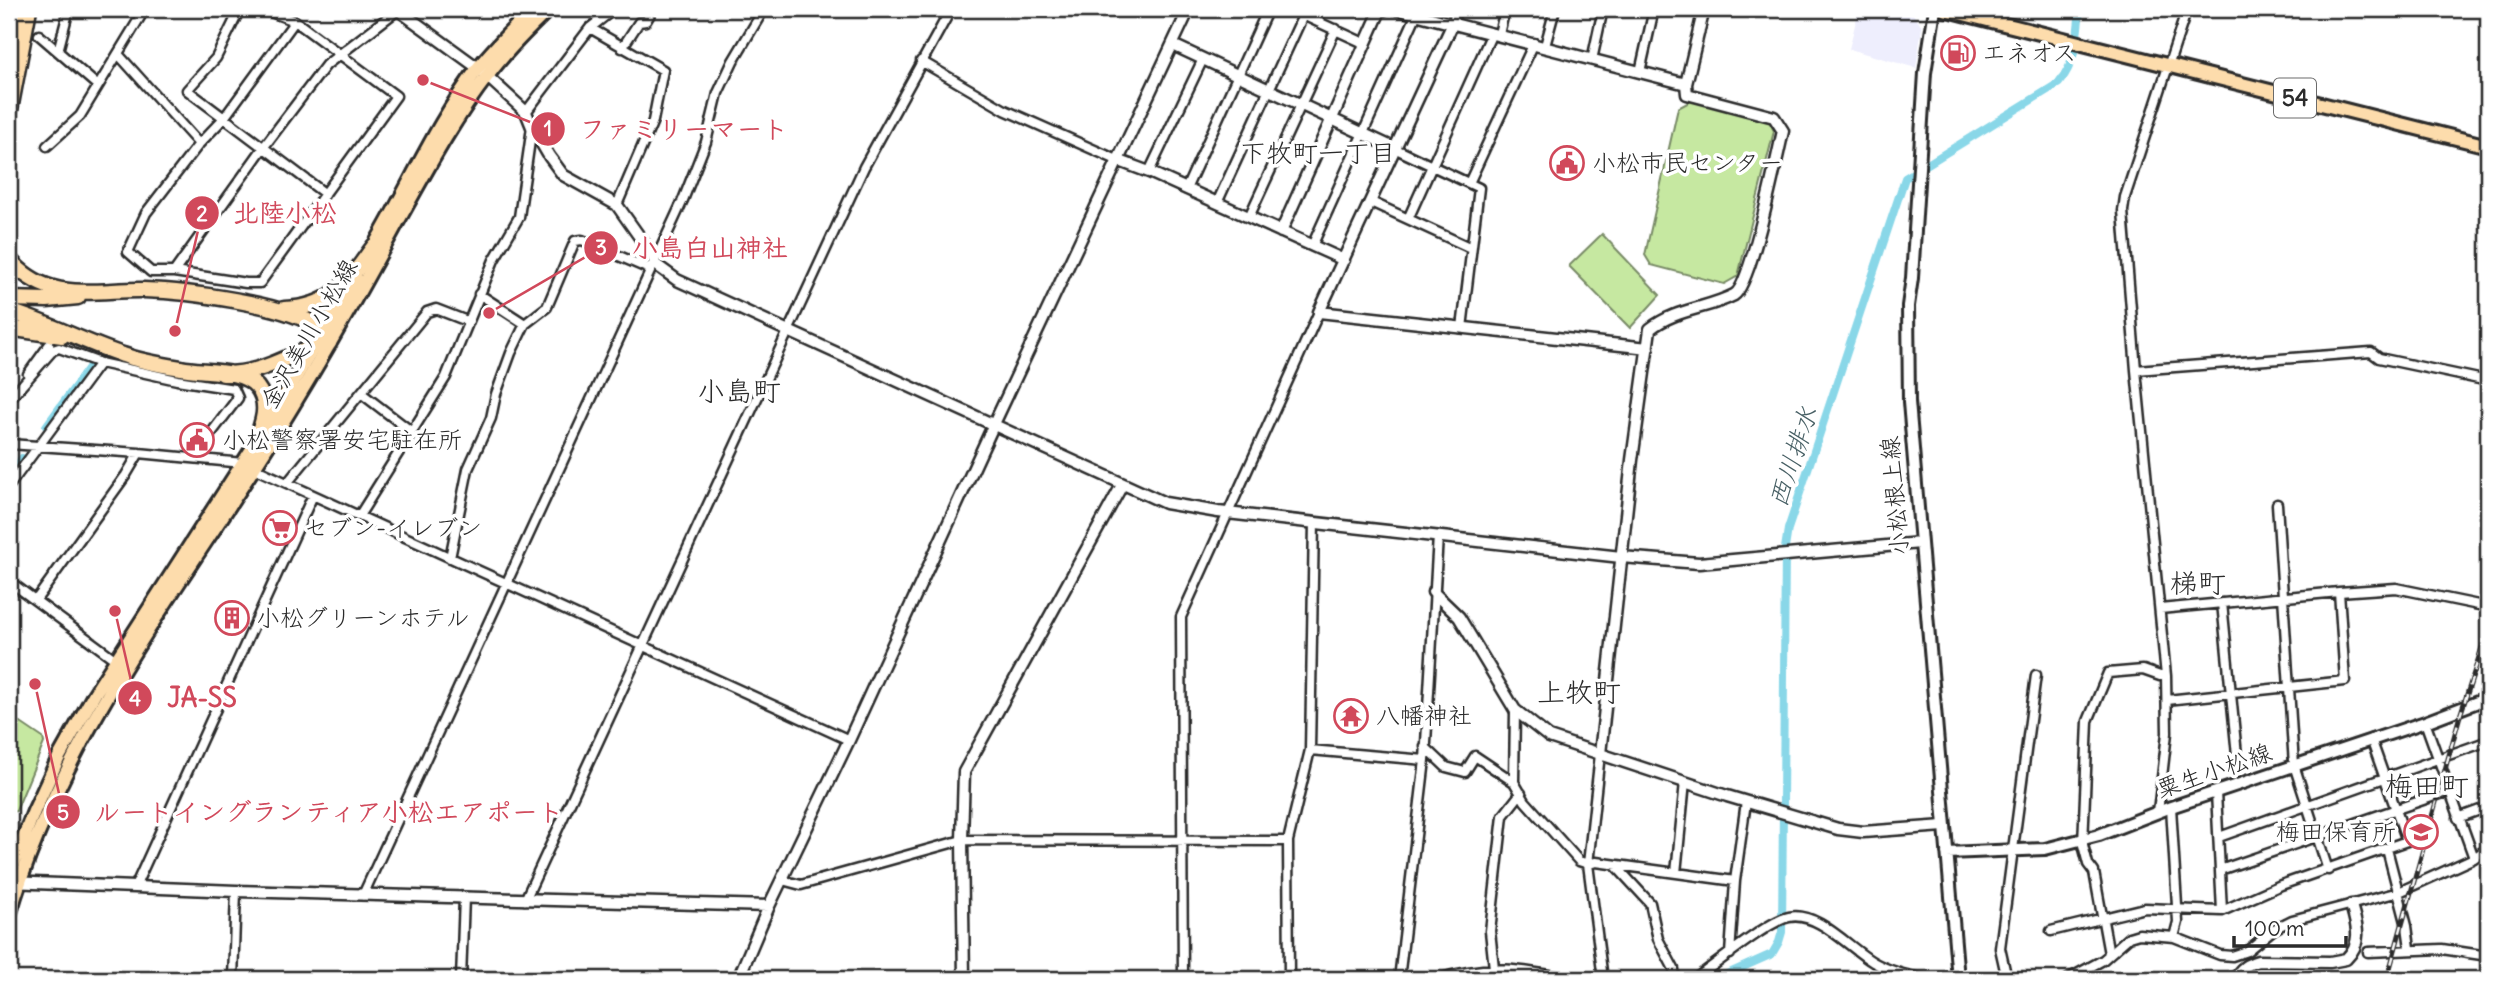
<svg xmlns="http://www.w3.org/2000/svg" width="2497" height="988" font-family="Delius,'Klee One',sans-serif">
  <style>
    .built { fill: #eeeefd }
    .green { fill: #c6e8a1; stroke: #788a66; stroke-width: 2 }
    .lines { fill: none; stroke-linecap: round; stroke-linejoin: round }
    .canal { stroke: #89d7e8; stroke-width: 8 }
    .minor-casing { stroke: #2b2b2b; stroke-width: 13 }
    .tertiary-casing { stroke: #2b2b2b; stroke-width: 15 }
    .secondary-casing { stroke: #2b2b2b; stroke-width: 16 }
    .primary-casing { stroke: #2b2b2b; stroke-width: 18 }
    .motorway-casing { stroke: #2b2b2b; stroke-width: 19 }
    .minor { stroke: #fff; stroke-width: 8 }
    .tertiary { stroke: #fff; stroke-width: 10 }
    .secondary { stroke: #fff; stroke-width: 10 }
    .primary { stroke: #fddcac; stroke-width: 12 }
    .motorway { stroke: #fddcac; stroke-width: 14 }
    .rail-casing { stroke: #2b2b2b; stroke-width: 5 }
    .rail { stroke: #fff; stroke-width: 2.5; stroke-dasharray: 8; stroke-linecap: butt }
    .labels { text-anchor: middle; stroke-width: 7; stroke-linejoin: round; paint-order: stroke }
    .shield { fill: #fff; stroke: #6b6b6b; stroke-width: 2 }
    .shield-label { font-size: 23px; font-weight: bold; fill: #2b2b2b }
    .poi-label { font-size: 24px; fill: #2b2b2b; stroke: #fff; text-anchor: start }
    .street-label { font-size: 24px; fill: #2b2b2b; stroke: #fff }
    .neighbourhood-label { font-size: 26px; fill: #2b2b2b; stroke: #fff }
    .water-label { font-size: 26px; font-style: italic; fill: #475f64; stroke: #fff }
    .quarter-label { font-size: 28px; fill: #2b2b2b; stroke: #fff }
    .leader { fill: none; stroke: #d1495b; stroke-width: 2.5 }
    .callout-dot { fill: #d1495b; stroke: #fff; stroke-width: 2.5 }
    .mark-label { font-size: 21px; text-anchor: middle; font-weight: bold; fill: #fff }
    .callout-label { font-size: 26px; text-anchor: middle; font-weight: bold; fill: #d1495b; stroke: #fff; stroke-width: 7; stroke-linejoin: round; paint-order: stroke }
  </style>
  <rect width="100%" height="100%" fill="#fff"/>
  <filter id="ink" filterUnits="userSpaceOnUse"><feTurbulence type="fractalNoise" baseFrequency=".0143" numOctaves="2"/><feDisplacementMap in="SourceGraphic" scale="14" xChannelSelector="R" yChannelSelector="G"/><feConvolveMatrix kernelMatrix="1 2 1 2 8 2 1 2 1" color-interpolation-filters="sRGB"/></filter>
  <g filter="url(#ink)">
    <path class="built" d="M 1859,9 L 1892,9 L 1913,14 L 1922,27 L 1916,68 L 1849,49 Z"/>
    <path class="green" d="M 1691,101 L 1769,121 L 1774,131 L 1738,276 L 1724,284 L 1651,265 L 1645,255 L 1678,108 Z
      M 1602,234 L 1660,295 L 1630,328 L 1569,266 Z
      M 9,715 L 43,738 L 44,743 L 16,811 L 9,812 Z"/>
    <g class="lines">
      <path class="canal" d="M 46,426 L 90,366
        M 9,477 L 22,458
        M 1716,979 L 1772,954 L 1779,942 L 1782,932 L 1785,548 L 1788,529 L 1905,178 L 2059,83 C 2077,61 2077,36 2080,9"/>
      <g class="minor-casing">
        <path id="minor" d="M 240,9 L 216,58 L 187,90 L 324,193
          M 262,9 L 295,21 L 396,96 L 260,283 L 246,283 L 174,272 L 263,148 L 326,65 L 399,9
          M 1303,15 L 1366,44
          M 1453,23 L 1456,9
          M 590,28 L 663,70 L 653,121 L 617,205
          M 1499,34 L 1505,9
          M 39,35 L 98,86
          M 1545,46 L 1555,9
          M 622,48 L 639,22 L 646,21 L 653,9
          M 58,51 L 69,9
          M 118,54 L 199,144
          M 1592,60 L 1603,9
          M 921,61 L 1005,110 L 1117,160
          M 1640,72 L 1654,9
          M 526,112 L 590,28 L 614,9
          M 47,146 L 80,116 L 145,9
          M 1396,149 L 1479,188 L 1462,328
          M 1149,172 L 1203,59
          M 1469,183 L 1534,43
          M 1186,189 L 1268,9
          M 1371,202 L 1471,248
          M 1217,203 L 1306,9
          M 1249,217 L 1336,29
          M 1408,219 L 1492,33
          M 1312,246 L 1419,9
          M 174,272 L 151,272 L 128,252 L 146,213 L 199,144 L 224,118 L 295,21
          M 479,294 L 525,324
          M 2136,370 L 2371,352 L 2379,358 L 2488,381
          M 28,374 L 49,345
          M 361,393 L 412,432
          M 9,400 L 53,350 L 59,348 L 100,363 L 177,380 L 234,389 L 238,398 L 193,457
          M 9,444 L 139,453 L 243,463 L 313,495 L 849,740
          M 288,482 L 427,312 L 436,309 L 467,321
          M 9,486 L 100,363
          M 2277,504 L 2294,765 L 2328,870
          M 359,516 L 446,377 L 494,260 L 519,217 L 532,127
          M 450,558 L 468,469 L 491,418 L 496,394 L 511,353 L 525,324 L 547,307 L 575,241 L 582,240 L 647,268 L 655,264
          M 9,581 L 116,660
          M 2339,592 L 2396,588 L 2488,607
          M 36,600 L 126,475 L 139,453
          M 2222,603 L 2237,755
          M 2160,609 L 2339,592 L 2345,681 L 2167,700
          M 2425,722 L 2474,858
          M 1425,747 L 1446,767 L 1465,772 L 1475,756 L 1514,782 L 1525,801 L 1579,861 L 1588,864 L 1596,862 L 1735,881 L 1746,802
          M 1310,750 L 1425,760
          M 1600,754 L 1588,864 L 1603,979
          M 1514,782 L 1515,710
          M 2216,792 L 2222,911 L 2281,885 L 2407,841 L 2371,739
          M 2171,807 L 2178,922 L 2174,937
          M 2158,812 L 2167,733 L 2166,676 L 2136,370 L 2123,211 L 2125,197 L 2187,9
          M 2458,818 L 2488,807
          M 2219,837 L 2488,741
          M 2387,849 L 2407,926 L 2410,948
          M 1615,865 L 1650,903 L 1658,939 L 1674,969 L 1675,979
          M 2220,870 L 2449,791
          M 1676,873 L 1685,782
          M 782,880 L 801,885 L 962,840 L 1288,841
          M 135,887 L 313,495
          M 363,895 L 683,200 L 706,142 L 718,93 L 733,61 L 764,9
          M 525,900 L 864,167 L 950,11
          M 2051,931 L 2145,908 L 2222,911
          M 2368,952 L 2442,949 L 2488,956
          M 1730,954 L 1735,881
          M 2109,954 L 2094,872 L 2088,864 L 2083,845 L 2088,721 L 2108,673 L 2143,670 L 2160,676 L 2166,676
          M 233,979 L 236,891
          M 461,979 L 464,897
          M 1183,979 L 1181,617 L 1319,312
          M 1289,979 L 1288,841 L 1310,750 L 1314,522
          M 1399,979 L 1425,760 L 1438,536
          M 1439,979 C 1487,963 1524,970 1572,979
          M 1492,979 L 1494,968 L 1490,931 L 1503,816 L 1521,793
          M 1695,979 C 1715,965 1768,921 1789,917 C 1818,911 1849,948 1873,962 C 1889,971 1906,975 1924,979
          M 2007,979 L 2000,948 L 2036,675
          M 2068,979 L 2103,960 L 2129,937 L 2139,934 L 2174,937 L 2220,955 L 2232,956 L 2247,951 L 2274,929 L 2292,920 L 2399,892 L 2474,858 L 2488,848"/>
      </g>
      <g class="tertiary-casing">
        <path id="tertiary" d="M 397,9 L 478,68 L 526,112 L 532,127 L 549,156 L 563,175 L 617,205 L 653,256 L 655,264 L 677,280 L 1165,503 L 1218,512 L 1621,557 L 1699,563 L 1920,543
          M 1396,9 L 1686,84
          M 1453,23 L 1319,312 L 1648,348
          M 1173,45 L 1396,149
          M 1117,160 L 1149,172 L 1344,260
          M 1281,232 L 1380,11 L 1386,9
          M 1433,592 L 1459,617 L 1515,710 L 1549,737 L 1727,796 L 1838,829 L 1863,832 L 1944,826
          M 1600,754 L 1632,460 L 1650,329 C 1675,309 1707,309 1734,295 C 1751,286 1777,156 1783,131 L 1774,117 L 1687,94 L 1686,84 L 1704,9
          M 9,882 L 236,891 L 769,906
          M 738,979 L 769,906 L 849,740 L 993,426 L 1189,9
          M 964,979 L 962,840 L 964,772 L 1122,485
          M 2236,979 C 2239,968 2248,964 2258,961 L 2330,962 L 2346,959 C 2363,942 2357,926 2351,905"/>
      </g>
      <g class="secondary-casing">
        <path id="secondary" d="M 1935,9 L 1925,73 L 1912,278 L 1908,306 L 1909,402 L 1958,979
          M 1947,853 L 2045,849 L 2099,835 L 2171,807 L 2425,722 L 2488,698"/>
      </g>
      <g class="primary-casing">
        <path id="primary" d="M 1944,9 L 2488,146
          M 370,253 C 407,192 435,125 478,68 C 495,47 514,28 533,9
          M 9,875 L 34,811 L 59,757 L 95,693 L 270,421 L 355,277
          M 9,916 C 65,723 197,567 298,397 C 333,339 366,280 398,221 C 426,171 453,120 488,75 C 506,51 527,30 549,9"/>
      </g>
      <g class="motorway-casing">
        <path id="motorway" d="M 9,48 L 19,9
          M 9,115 L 29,9
          M 9,259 C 21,273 35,283 53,288 C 82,296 115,289 144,290 C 183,291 292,304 321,329 C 325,333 326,338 329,343 C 288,352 269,374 223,374
          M 9,299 L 47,300 L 78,297
          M 284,309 C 332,308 349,281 374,246
          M 9,311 C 48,323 84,342 123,355 C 142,362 162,365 181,368 C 203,373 242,368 257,387 C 272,406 260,429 253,448
          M 9,328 L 62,336"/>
      </g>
      <use href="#minor" class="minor"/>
      <use href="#tertiary" class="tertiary"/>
      <use href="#secondary" class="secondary"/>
      <use href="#primary" class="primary"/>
      <use href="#motorway" class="motorway"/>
      <g class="rail-casing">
        <path id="rail" d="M 2387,979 L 2459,719 L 2488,629"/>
      </g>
      <use href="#rail" class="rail"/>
    </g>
  </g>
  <defs>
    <g id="fuel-ring" transform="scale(1.75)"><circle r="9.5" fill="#fff" stroke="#d1495b" stroke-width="1.5"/><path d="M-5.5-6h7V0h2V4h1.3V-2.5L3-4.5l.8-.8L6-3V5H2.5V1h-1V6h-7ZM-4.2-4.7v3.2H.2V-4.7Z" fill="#d1495b"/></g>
    <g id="civic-ring" transform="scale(1.75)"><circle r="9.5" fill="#fff" stroke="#d1495b" stroke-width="1.5"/><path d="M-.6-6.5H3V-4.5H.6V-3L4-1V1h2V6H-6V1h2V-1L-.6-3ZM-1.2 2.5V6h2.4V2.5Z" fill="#d1495b"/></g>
    <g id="supermarket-ring" transform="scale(1.75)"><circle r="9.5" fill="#fff" stroke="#d1495b" stroke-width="1.5"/><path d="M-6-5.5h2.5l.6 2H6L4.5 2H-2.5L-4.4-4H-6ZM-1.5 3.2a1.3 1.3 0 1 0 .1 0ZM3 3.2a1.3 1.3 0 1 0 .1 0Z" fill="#d1495b"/></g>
    <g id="building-ring" transform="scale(1.75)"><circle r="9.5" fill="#fff" stroke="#d1495b" stroke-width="1.5"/><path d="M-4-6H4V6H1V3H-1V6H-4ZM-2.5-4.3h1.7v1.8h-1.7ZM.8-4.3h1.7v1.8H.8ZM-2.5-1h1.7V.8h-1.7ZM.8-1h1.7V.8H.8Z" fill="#d1495b"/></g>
    <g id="temple-ring" transform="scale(1.75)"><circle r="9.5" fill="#fff" stroke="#d1495b" stroke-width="1.5"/><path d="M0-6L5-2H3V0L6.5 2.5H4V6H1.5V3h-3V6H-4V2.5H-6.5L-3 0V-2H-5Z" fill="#d1495b"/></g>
    <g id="school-ring" transform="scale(1.75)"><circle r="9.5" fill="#fff" stroke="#d1495b" stroke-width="1.5"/><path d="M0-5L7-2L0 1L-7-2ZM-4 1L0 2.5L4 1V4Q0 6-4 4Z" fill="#d1495b"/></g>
  </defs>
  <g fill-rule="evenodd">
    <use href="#fuel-ring" x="1958" y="53"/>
    <use href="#civic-ring" x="1567" y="163"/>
    <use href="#civic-ring" x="197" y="440"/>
    <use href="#supermarket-ring" x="280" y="528"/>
    <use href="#building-ring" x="232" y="618"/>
    <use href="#temple-ring" x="1351" y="716"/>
    <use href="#school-ring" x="2421" y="832"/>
  </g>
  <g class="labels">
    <rect class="shield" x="2274" y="78.5" width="42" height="39" rx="5"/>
    <g class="shield-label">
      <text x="2295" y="106">54</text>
    </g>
    <g class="poi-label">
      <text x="1982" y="61">エネオス</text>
      <text x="1592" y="171">小松市民センター</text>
      <text x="222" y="448">小松警察署安宅駐在所</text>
      <text x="304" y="536">セブン-イレブン</text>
      <text x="256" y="626">小松グリーンホテル</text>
      <text x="1376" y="724">八幡神社</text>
      <text x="2396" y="840" text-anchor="end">梅田保育所</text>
    </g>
    <g class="street-label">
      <text transform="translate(309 334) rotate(-60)" y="8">金沢美川小松線</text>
      <text transform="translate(1895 496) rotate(-95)" y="8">小松根上線</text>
      <text transform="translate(2214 771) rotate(-19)" y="8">粟生小松線</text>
    </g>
    <g class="neighbourhood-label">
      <text x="1318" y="162">下牧町一丁目</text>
    </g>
    <g class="water-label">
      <text transform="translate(1793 457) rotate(-72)" y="9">西川排水</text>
    </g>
    <g class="quarter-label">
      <text x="739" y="401">小島町</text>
      <text x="2198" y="593">梯町</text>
      <text x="1579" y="702">上牧町</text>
      <text x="2427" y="796">梅田町</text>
    </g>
  </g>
  <path class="leader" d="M423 80L548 129M175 331L202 213M489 313L601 248M115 611L135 698M35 684L63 812"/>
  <g class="callout-dot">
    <circle cx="423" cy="80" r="7"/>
    <circle cx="175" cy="331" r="7"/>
    <circle cx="489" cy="313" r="7"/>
    <circle cx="115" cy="611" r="7"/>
    <circle cx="35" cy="684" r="7"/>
    <circle cx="548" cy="129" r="18"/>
    <circle cx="202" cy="213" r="18"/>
    <circle cx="601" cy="248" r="18"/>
    <circle cx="135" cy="698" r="18"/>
    <circle cx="63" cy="812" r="18"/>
  </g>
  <g class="mark-label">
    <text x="548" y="136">1</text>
    <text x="202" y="221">2</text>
    <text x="601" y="255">3</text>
    <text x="135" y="706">4</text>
    <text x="63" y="820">5</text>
  </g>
  <g class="callout-label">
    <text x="684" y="138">ファミリーマート</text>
    <text x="285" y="222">北陸小松</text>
    <text x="710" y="257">小島白山神社</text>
    <text x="202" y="707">JA-SS</text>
    <text x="329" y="821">ルートイングランティア小松エアポート</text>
  </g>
  <rect width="2497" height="988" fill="none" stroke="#fff" stroke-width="35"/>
  <rect x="18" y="18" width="2462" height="953" fill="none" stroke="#2b2b2b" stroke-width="2.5" filter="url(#ink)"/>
  <path d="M2234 936v10h112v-10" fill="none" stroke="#2b2b2b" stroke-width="3.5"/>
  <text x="2245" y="936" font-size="21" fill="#2b2b2b" stroke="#ffffff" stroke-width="5" paint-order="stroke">100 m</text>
</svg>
